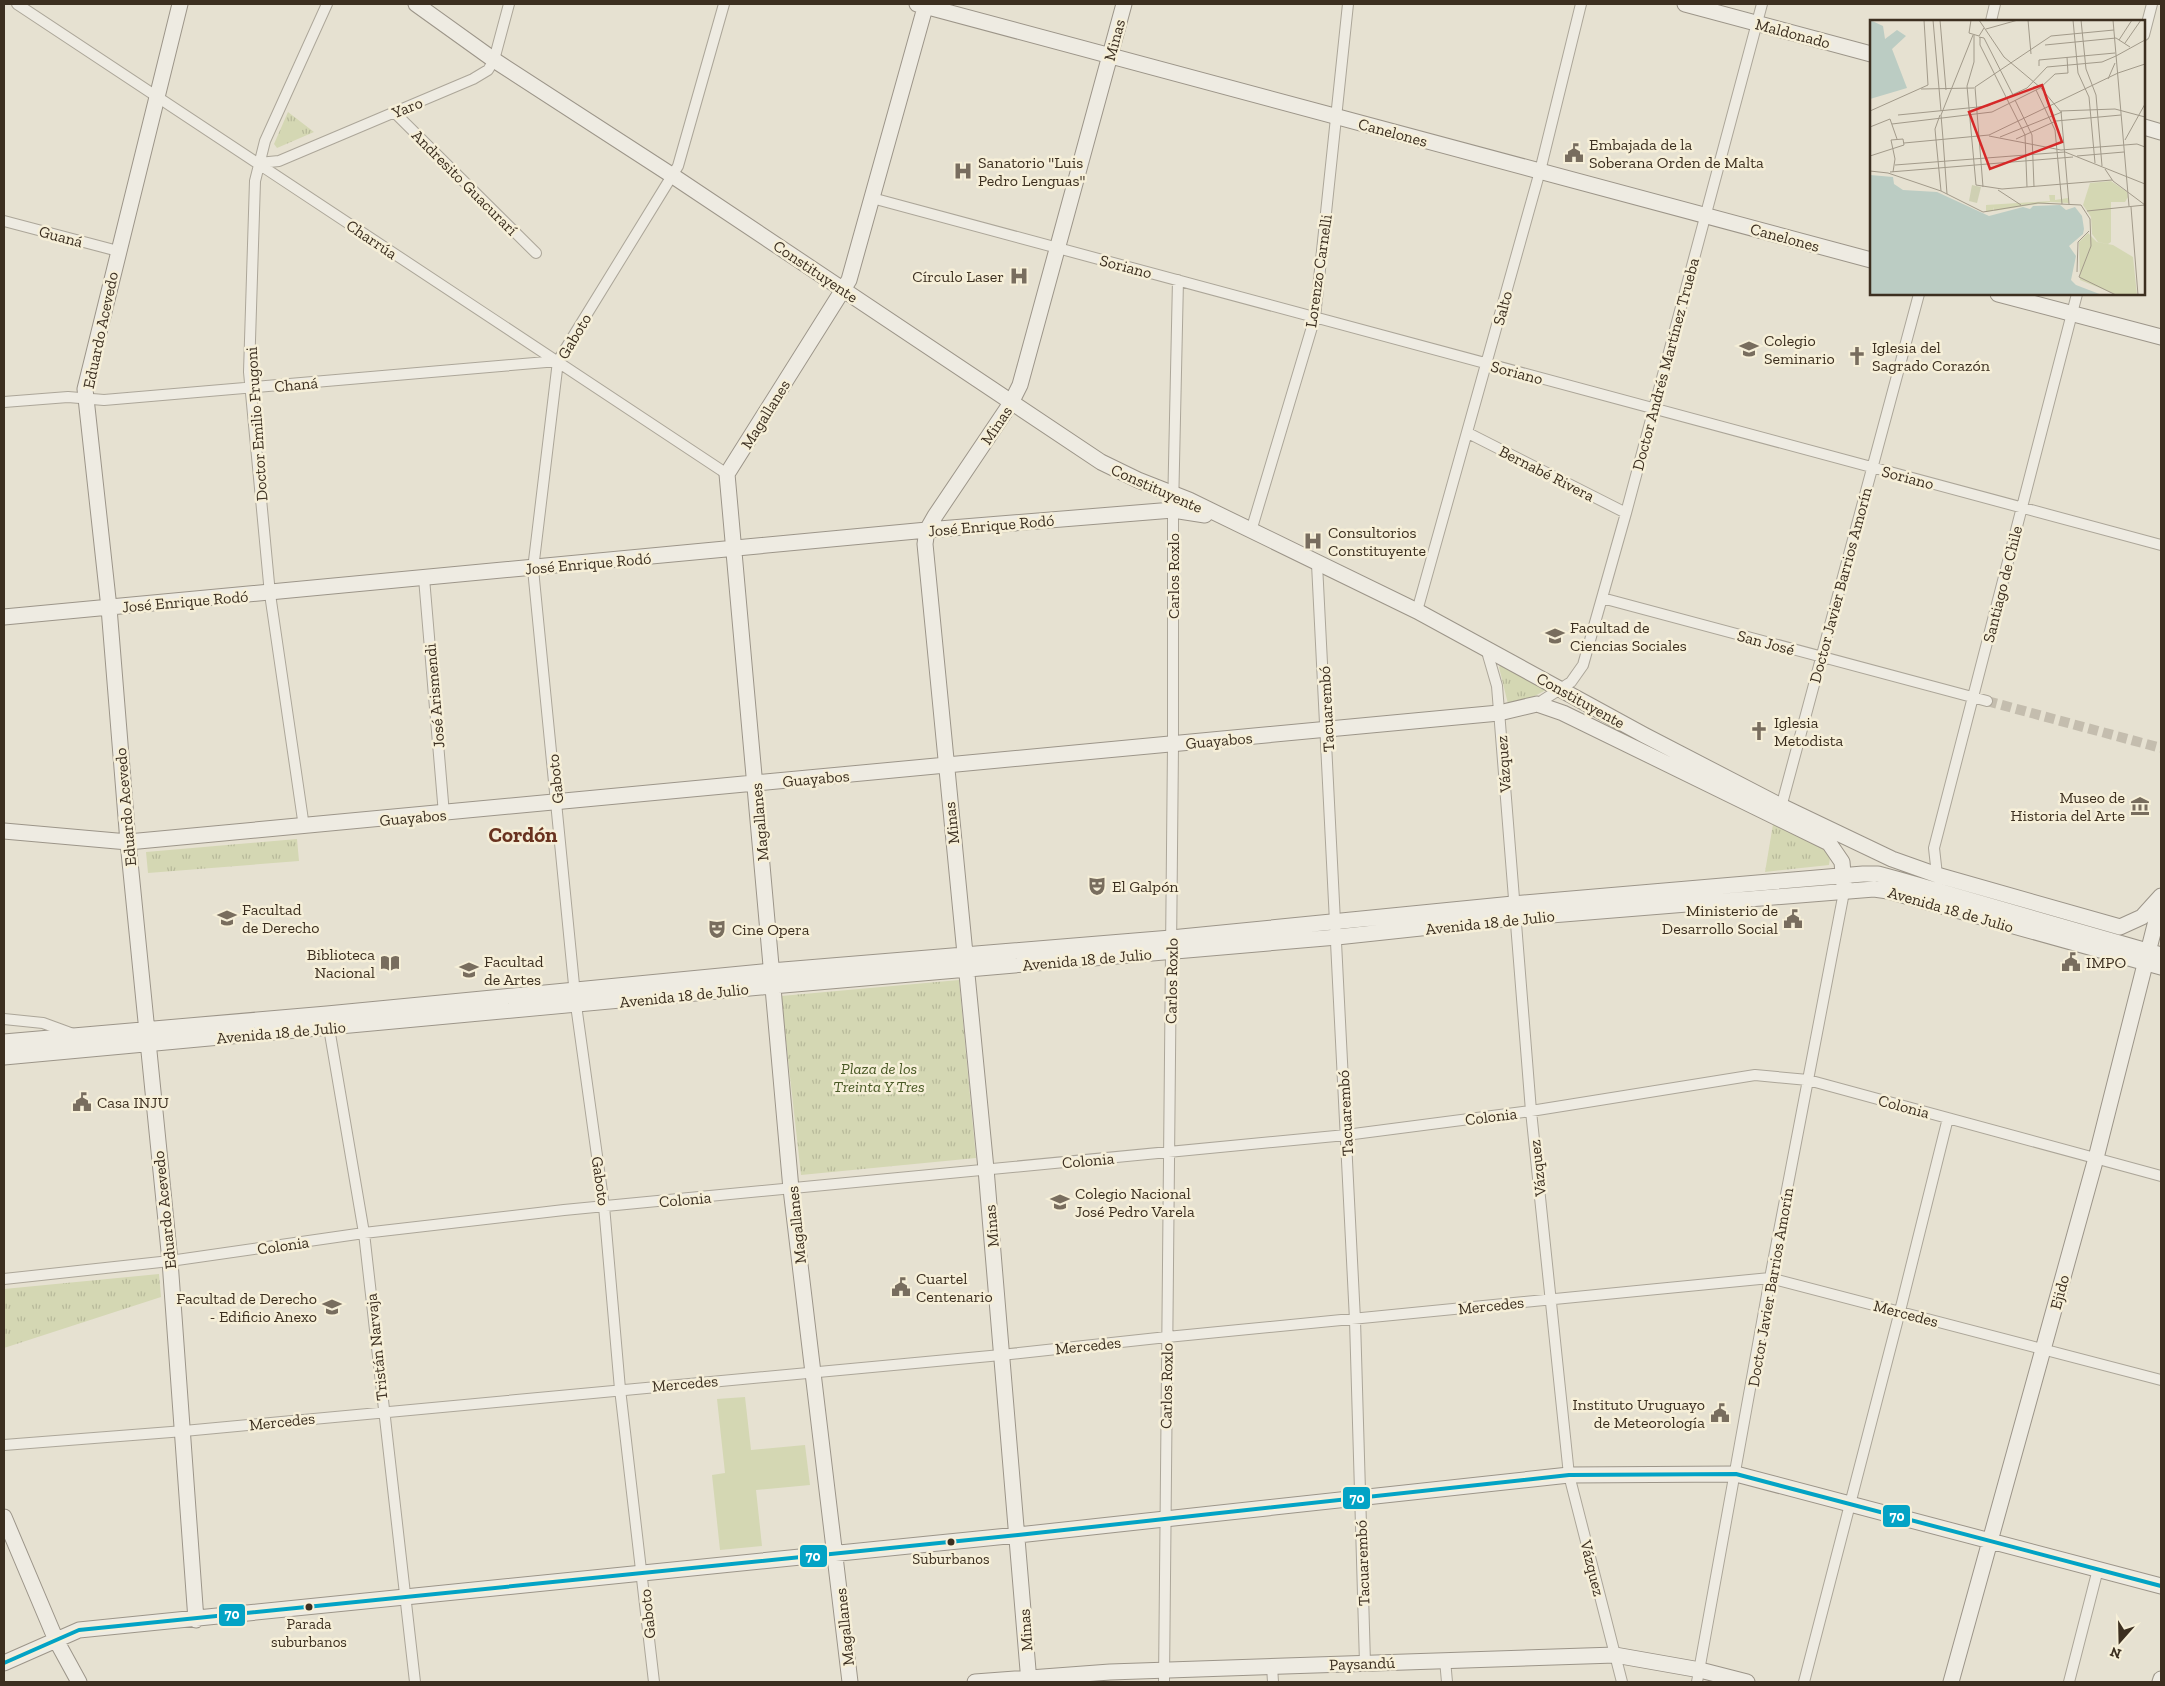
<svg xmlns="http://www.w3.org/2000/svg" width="2165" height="1686" font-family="'Zilla Slab',serif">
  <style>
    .grass { fill: url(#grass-tufts) }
    .pitch { fill: #d4d7b3 }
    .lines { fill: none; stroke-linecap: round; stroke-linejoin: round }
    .street-tunnel { stroke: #c4bdae; stroke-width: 10; stroke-dasharray: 10 5; stroke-linecap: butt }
    .street-casing { stroke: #aca699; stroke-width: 12 }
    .secondary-casing { stroke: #9c9589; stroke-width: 17 }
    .street { stroke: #eeebe2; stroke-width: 10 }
    .secondary { stroke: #eeebe2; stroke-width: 15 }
    .bus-1-casing { stroke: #f6efd8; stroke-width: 8 }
    .bus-1 { stroke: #03a3c5; stroke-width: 4 }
    .bus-dot { fill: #3c2f20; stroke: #f6efd8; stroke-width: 2 }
    .labels { text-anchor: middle; stroke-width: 5; stroke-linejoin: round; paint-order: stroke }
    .bus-label { font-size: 15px; fill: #3c2f20; stroke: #f6efd8 }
    .street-label { font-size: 16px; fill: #3c2f20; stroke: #f6efd8 }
    .poi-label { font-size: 16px; fill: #3c2f20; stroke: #f6efd8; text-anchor: start }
    .park-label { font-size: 16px; font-style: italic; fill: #495926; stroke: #f6efd8 }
    .district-label { font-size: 21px; font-weight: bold; fill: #69321f; stroke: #f6efd8 }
    .inset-road { fill: none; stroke: #a29a8a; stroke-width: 1 }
    .view { fill: #d62828; fill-opacity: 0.15; stroke: #d62828; stroke-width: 2.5 }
    .inset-edge { fill: none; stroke: #3c2f20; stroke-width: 2.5 }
    .line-badge { stroke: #f6efd8; stroke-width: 2 }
    .badge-label { font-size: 14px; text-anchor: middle; font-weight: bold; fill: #fff }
  </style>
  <defs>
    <pattern id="grass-tufts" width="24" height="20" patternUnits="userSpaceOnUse" patternTransform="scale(1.25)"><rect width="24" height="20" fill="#d4d7b3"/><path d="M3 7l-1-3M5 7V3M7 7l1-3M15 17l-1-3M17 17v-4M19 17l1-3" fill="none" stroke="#b7b99a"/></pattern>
  </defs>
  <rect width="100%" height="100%" fill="#e6e1d1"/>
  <path class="grass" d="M 288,112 L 314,132 L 277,148 L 274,144 Z
    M 1501,665 L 1546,688 L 1546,690 L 1527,700 L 1508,704 L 1499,667 Z
    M 1773,824 L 1827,850 L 1830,858 L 1829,865 L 1765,872 Z
    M 297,839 L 299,861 L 148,873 L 146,852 Z
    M 959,980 L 976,1158 L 801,1175 L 781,996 Z
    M 159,1274 L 161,1297 L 4,1348 L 4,1289 Z"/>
  <path class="pitch" d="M 745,1397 L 751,1450 L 805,1445 L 810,1485 L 756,1490 L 762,1546 L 720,1550 L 712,1475 L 725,1473 L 717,1399 Z"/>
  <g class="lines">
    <path class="street-tunnel" d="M 1987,701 L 2161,748"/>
    <g class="street-casing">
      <path id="street" d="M 17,4 L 727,474
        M 1991,21 L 1995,4
        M 2144,35 L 2152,4
        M 394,112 L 536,253
        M 259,163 L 279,161 L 473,79 L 488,70 L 494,60 L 509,4
        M 872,198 L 2161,545
        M 4,221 L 118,251
        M 4,402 L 68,397 L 104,400 L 558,361
        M 1468,433 L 1626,513
        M 1251,531 L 1315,317 L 1348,4
        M 1317,564 L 1355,1320 L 1365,1663
        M 424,578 L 444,814
        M 1602,598 L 1987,701
        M 1417,611 L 1540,171 L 1581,4
        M 1486,648 L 1497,686 L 1531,1111 L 1569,1475 L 1622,1682
        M 1537,704 L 1571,682 L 1583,665 L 1626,513 L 1762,4
        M 1780,811 L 1919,294
        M 304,827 L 270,594 L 249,372 L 255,181 L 265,141 L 327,4
        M 1937,875 L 1934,848 L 2077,294
        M 4,1019 L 43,1023 L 73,1034
        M 328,1022 L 364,1233 L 415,1682
        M 4,1279 L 170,1261 L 364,1233 L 564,1210 L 1346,1135 L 1531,1111 L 1755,1075 L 1808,1080 L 2161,1176
        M 4,1445 L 184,1431 L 1001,1355 L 1167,1337 L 1770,1278 L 2161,1380
        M 1445,1660 L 1447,1682
        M 1272,1666 L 1273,1682
        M 654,1682 L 620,1389 L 604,1206 L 576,1005 L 533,569 L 558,361 L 678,166 L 724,4
        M 1164,1682 L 1173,745 L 1173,510 L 1178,280
        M 1697,1682 L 1770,1278 L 1844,892
        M 1804,1682 L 1900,1311 L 1948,1118
        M 2069,1682 L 2098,1569"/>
    </g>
    <g class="secondary-casing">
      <path id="secondary" d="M 180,4 L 85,389 L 109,608 L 128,842 L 170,1261 L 196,1620
        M 416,4 L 494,60 L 673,176 L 1101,462 L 1138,480 L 1189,500 L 1417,611 L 1644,735 L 1781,806 L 1892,859 L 1937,875 L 2120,927 L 2142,917 L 2161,896
        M 917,4 L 1871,260
        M 1685,4 L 1871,54
        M 2144,127 L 2161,132
        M 1998,294 L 2161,337
        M 4,617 L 927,530 L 1173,510 L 1205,515
        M 4,831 L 128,842 L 1499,713 L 1537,704 L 1563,713 L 1829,843 L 1842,862 L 1844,885
        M 4,1042 L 327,1014 L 771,971 L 1171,938 L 1513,904 L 1863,874 L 1878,874 L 1900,880 L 2161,955
        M 4,1057 L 772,986 L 1337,937 L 1514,918 L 1874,889 L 1888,891 L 2161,967
        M 4,1517 L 56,1640 L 79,1682
        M 4,1663 L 79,1630 L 1018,1535 L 1569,1475 L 1736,1474 L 2161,1586
        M 850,1682 L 791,1189 L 727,474 L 849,280 L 926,4
        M 975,1682 L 1110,1672 L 1615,1655 L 1700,1670 L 1747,1682
        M 1029,1682 L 986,1169 L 925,544 L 927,530 L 935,516 L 1011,403 L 1020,385 L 1124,4
        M 1951,1682 L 2096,1158 L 2161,901
        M 2160,1682 L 2161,1679"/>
    </g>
    <use href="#street" class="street"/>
    <use href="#secondary" class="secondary"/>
    <g class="bus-1-casing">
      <path id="bus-1" d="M 4,1663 L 79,1630 L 1018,1535 L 1569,1475 L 1736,1474 L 2161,1586"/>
    </g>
    <use href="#bus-1" class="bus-1"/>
  </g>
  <defs>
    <g id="civic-bare" transform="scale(1.5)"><path d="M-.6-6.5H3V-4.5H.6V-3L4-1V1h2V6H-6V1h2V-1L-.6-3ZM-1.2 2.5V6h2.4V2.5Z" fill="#786d5e" stroke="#f6efd8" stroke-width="2.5" paint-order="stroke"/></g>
    <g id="hospital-bare" transform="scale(1.5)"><path d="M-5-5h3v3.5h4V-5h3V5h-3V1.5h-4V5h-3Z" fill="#786d5e" stroke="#f6efd8" stroke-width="2.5" paint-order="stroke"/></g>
    <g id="school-bare" transform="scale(1.5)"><path d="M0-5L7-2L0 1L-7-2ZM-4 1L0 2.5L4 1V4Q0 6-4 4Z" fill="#786d5e" stroke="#f6efd8" stroke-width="2.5" paint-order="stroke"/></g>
    <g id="church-bare" transform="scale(1.5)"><path d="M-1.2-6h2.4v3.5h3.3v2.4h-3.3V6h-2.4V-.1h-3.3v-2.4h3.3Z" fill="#786d5e" stroke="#f6efd8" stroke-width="2.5" paint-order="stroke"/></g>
    <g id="university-bare" transform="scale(1.5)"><path d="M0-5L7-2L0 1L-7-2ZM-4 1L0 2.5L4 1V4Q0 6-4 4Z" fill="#786d5e" stroke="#f6efd8" stroke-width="2.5" paint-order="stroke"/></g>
    <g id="museum-bare" transform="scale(1.5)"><path d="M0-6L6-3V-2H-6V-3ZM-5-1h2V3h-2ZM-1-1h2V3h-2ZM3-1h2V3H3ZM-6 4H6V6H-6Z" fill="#786d5e" stroke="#f6efd8" stroke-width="2.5" paint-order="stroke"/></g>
    <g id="theatre-bare" transform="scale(1.5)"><path d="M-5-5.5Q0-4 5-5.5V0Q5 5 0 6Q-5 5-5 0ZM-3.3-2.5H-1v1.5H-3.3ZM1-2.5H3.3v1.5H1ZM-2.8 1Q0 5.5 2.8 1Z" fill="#786d5e" stroke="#f6efd8" stroke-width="2.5" paint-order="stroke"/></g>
    <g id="library-bare" transform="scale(1.5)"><path d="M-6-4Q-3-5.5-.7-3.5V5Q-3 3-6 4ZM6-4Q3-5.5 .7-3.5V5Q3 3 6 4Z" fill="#786d5e" stroke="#f6efd8" stroke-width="2.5" paint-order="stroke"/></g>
  </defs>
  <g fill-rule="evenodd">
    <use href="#civic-bare" x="1574" y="153"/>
    <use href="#hospital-bare" x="963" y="171"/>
    <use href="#hospital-bare" x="1019" y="276"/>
    <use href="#school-bare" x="1749" y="349"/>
    <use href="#church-bare" x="1857" y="356"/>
    <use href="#hospital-bare" x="1313" y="541"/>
    <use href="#university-bare" x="1555" y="636"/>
    <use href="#church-bare" x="1759" y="731"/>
    <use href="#museum-bare" x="2140" y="806"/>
    <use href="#theatre-bare" x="1097" y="886"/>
    <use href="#university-bare" x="227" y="918"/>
    <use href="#civic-bare" x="1793" y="919"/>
    <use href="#theatre-bare" x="717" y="929"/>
    <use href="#civic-bare" x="2071" y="962"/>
    <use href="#library-bare" x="390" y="963"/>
    <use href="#university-bare" x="469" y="970"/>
    <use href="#civic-bare" x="82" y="1102"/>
    <use href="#school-bare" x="1060" y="1202"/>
    <use href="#civic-bare" x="901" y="1287"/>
    <use href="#university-bare" x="332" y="1307"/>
    <use href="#civic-bare" x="1720" y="1413"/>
  </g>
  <g class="bus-dot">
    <circle cx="951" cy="1542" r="4.5"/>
    <circle cx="309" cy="1607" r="4.5"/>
  </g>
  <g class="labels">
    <g class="bus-label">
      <text x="951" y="1564">Suburbanos</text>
      <text x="309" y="1629">Parada<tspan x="309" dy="18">suburbanos</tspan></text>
    </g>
    <g class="street-label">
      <text transform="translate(1793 33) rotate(15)" y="6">Maldonado</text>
      <text transform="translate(1114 40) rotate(-75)" y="6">Minas</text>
      <text transform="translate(407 107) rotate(-22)" y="6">Yaro</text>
      <text transform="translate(1393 132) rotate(15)" y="6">Canelones</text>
      <text transform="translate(465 182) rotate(45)" y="6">Andresito Guacurarí</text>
      <text transform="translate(61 236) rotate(15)" y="6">Guaná</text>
      <text transform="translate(1785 237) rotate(15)" y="6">Canelones</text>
      <text transform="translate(372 239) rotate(34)" y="6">Charrúa</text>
      <text transform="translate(1126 266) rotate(15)" y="6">Soriano</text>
      <text transform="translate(816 271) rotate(34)" y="6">Constituyente</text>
      <text transform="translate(1318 271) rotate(-82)" y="6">Lorenzo Carnelli</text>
      <text transform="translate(1502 308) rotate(-75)" y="6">Salto</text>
      <text transform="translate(100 330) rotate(-78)" y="6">Eduardo Acevedo</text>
      <text transform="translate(574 336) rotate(-59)" y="6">Gaboto</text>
      <text transform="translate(1665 364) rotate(-75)" y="6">Doctor Andrés Martínez Trueba</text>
      <text transform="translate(1517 372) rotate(15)" y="6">Soriano</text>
      <text transform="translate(296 384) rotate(-5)" y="6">Chaná</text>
      <text transform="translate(765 414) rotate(-58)" y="6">Magallanes</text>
      <text transform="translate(256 424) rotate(-94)" y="6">Doctor Emilio Frugoni</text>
      <text transform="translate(996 425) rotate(-56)" y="6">Minas</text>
      <text transform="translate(1547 473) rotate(27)" y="6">Bernabé Rivera</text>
      <text transform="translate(1908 477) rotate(15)" y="6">Soriano</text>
      <text transform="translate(1157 488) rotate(24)" y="6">Constituyente</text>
      <text transform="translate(991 525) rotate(-5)" y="6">José Enrique Rodó</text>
      <text transform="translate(588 563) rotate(-5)" y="6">José Enrique Rodó</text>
      <text transform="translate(1173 576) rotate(-90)" y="6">Carlos Roxlo</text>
      <text transform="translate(2002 584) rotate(-76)" y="6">Santiago de Chile</text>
      <text transform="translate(1840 585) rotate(-75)" y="6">Doctor Javier Barrios Amorín</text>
      <text transform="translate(185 601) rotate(-5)" y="6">José Enrique Rodó</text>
      <text transform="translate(1766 642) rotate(15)" y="6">San José</text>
      <text transform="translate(434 696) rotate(-95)" y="6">José Arismendi</text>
      <text transform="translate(1581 700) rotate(29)" y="6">Constituyente</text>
      <text transform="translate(1326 709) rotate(-93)" y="6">Tacuarembó</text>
      <text transform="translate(1219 740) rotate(-5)" y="6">Guayabos</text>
      <text transform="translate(1503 764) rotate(-94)" y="6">Vázquez</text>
      <text transform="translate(816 778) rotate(-5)" y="6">Guayabos</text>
      <text transform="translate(555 779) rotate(-96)" y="6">Gaboto</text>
      <text transform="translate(125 807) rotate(-95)" y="6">Eduardo Acevedo</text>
      <text transform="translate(413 817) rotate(-5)" y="6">Guayabos</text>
      <text transform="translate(759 822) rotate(-95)" y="6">Magallanes</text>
      <text transform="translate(951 823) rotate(-96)" y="6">Minas</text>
      <text transform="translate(1951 909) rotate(16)" y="6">Avenida 18 de Julio</text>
      <text transform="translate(1490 922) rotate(-6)" y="6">Avenida 18 de Julio</text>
      <text transform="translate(1087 959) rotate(-5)" y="6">Avenida 18 de Julio</text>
      <text transform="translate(1171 981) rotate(-89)" y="6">Carlos Roxlo</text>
      <text transform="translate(684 995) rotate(-6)" y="6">Avenida 18 de Julio</text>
      <text transform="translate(281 1032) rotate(-5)" y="6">Avenida 18 de Julio</text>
      <text transform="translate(1904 1106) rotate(15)" y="6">Colonia</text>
      <text transform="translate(1345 1113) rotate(-93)" y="6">Tacuarembó</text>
      <text transform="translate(1491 1116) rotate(-7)" y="6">Colonia</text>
      <text transform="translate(1088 1160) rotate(-5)" y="6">Colonia</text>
      <text transform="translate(1537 1168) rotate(-96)" y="6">Vázquez</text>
      <text transform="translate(601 1181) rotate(82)" y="6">Gaboto</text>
      <text transform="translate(685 1199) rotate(-5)" y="6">Colonia</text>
      <text transform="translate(164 1210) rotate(-96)" y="6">Eduardo Acevedo</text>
      <text transform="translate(796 1225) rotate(-96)" y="6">Magallanes</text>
      <text transform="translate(991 1226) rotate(-95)" y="6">Minas</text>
      <text transform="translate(283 1245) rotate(-8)" y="6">Colonia</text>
      <text transform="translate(1770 1287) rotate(-80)" y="6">Doctor Javier Barrios Amorín</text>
      <text transform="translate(2059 1292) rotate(-75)" y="6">Ejido</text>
      <text transform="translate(1491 1305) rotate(-6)" y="6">Mercedes</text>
      <text transform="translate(1906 1313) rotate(15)" y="6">Mercedes</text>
      <text transform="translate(1088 1345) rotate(-6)" y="6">Mercedes</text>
      <text transform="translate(376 1347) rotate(-96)" y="6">Tristán Narvaja</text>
      <text transform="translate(685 1383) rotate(-5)" y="6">Mercedes</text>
      <text transform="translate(1166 1386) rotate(-89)" y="6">Carlos Roxlo</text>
      <text transform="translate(282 1421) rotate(-6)" y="6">Mercedes</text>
      <text transform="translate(1362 1563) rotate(-92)" y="6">Tacuarembó</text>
      <text transform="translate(1593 1568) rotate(76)" y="6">Vázquez</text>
      <text transform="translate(647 1614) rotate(-96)" y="6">Gaboto</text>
      <text transform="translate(844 1627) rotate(-96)" y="6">Magallanes</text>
      <text transform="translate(1025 1630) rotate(-94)" y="6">Minas</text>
      <text transform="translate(1362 1663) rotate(-2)" y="6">Paysandú</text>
    </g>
    <g class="poi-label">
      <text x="1589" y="150">Embajada de la<tspan x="1589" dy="18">Soberana Orden de Malta</tspan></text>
      <text x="978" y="168">Sanatorio "Luis<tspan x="978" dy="18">Pedro Lenguas"</tspan></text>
      <text x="1004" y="282" text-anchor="end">Círculo Laser</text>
      <text x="1764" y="346">Colegio<tspan x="1764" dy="18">Seminario</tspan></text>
      <text x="1872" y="353">Iglesia del<tspan x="1872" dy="18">Sagrado Corazón</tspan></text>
      <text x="1328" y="538">Consultorios<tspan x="1328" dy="18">Constituyente</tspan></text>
      <text x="1570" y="633">Facultad de<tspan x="1570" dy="18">Ciencias Sociales</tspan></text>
      <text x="1774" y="728">Iglesia<tspan x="1774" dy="18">Metodista</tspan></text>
      <text x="2125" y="803" text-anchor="end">Museo de<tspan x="2125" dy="18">Historia del Arte</tspan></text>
      <text x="1112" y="892">El Galpón</text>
      <text x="242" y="915">Facultad<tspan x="242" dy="18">de Derecho</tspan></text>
      <text x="1778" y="916" text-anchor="end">Ministerio de<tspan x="1778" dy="18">Desarrollo Social</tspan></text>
      <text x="732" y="935">Cine Opera</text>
      <text x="375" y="960" text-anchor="end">Biblioteca<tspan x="375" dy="18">Nacional</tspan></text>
      <text x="484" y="967">Facultad<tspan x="484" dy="18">de Artes</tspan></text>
      <text x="2086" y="968">IMPO</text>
      <text x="97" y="1108">Casa INJU</text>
      <text x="1075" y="1199">Colegio Nacional<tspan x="1075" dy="18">José Pedro Varela</tspan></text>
      <text x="916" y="1284">Cuartel<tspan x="916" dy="18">Centenario</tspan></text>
      <text x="317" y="1304" text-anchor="end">Facultad de Derecho<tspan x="317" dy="18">- Edificio Anexo</tspan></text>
      <text x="1705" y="1410" text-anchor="end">Instituto Uruguayo<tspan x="1705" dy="18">de Meteorología</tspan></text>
    </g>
    <g class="park-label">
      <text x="879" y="1074">Plaza de los<tspan x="879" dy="18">Treinta Y Tres</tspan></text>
    </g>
    <g class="district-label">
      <text x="523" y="842">Cordón</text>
    </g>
  </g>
  <g transform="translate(1870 20)">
    <rect width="275" height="275" fill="#e6e1d1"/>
    <path d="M 241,161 L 257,172 L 258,177 L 255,182 L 241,182 L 241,222 L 238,224 L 228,222 L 222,214 L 221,197 L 213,185 L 220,163 ZM 179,175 L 185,175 L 185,180 L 198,178 L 199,183 L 180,182 L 124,191 L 123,187 L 123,191 L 116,192 L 116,185 L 180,181 ZM 218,213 L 227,222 L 243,225 L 263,237 L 267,275 L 247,275 L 210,260 L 209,222 Z" fill="#d4d7b3"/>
    <path d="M 102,165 L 111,167 L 107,183 L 99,181 Z" fill="#cfd0b3"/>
    <path d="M 0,0 L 13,6 L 15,19 L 27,10 L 36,16 L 22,29 L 37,68 L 0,79 ZM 0,155 L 23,157 L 24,164 L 33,170 L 67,172 L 119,196 L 153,187 L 160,189 L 163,186 L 190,185 L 196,190 L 205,187 L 212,196 L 214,209 L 213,214 L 199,226 L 206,236 L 201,260 L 206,265 L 232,275 L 0,275 Z" fill="#bbccc3"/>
    <path class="inset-road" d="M 63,0 L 71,91M 70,0 L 76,70M 101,0 L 99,13 L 109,16 L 114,8M 109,0 L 134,37 L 171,68 L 190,91 L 245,89 L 275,97M 158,0 L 161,34M 203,0 L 208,53 L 219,77 L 225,143M 211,0 L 216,49 L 226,75 L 232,146M 243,0 L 259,186M 116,9 L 148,0M 104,15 L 104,42 L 97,66 L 106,165 L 132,169M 109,17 L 114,18 L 143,75M 110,17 L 110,25 L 155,115 L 157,167M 249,20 L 262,0M 255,23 L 271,0M 175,25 L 246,18 L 260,27M 246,36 L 275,20M 169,46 L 169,40 L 245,33M 248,53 L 275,44M 238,59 L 245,43M 51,69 L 104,68M 166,70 L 185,110 L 192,184M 145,80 L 162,115 L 164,167M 0,91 L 58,65 L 54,0M 191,91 L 199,184M 28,95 L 118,86 L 157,68 L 177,47 L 232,42 L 246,36M 22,104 L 122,92 L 170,68 L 185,54 L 198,53 L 197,37M 0,107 L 20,99 L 27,119M 119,116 L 191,130 L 267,124 L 275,127M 130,117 L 192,92M 73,119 L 77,174M 73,119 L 71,95 L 103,15M 146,119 L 186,101 L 251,95M 21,120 L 25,139 L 23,152M 66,120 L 71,171M 66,120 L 65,109 L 70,95M 255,120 L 275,84M 34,123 L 119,115 L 248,53M 195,132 L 275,164M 0,136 L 34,125 L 33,119 L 21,120M 207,136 L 254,132M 25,145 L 195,132M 235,149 L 243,161 L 275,185M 0,151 L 18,153 L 71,171 L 113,192 L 168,183 L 211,185 L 220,199 L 221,226 L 209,257 L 246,275M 20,152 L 203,137M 113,167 L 105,67 L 181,16 L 244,10M 132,169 L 242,160M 128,170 L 151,185M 261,187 L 268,275M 217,191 L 275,185M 207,252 L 208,222 L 219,211"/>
    <path class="view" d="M 172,65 L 192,122 L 120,149 L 99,92 Z"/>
    <rect width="275" height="275" class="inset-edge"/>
  </g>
  <g class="line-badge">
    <rect x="1342" y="1486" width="29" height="24" rx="5" fill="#03a3c5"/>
    <rect x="1882" y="1504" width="29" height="24" rx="5" fill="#03a3c5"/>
    <rect x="799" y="1544" width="29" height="24" rx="5" fill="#03a3c5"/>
    <rect x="218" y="1603" width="28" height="24" rx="5" fill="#03a3c5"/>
  </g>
  <g class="badge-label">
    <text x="1357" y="1503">70</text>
    <text x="1897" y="1521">70</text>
    <text x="813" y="1561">70</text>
    <text x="232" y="1619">70</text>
  </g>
  <rect width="2165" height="1686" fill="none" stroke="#3c2f20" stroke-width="10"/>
  <g transform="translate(2120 1641) rotate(200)" stroke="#f6efd8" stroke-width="4" paint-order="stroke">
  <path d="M0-4L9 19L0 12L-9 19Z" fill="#3c2f20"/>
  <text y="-8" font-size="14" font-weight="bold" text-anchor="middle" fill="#3c2f20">N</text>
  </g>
</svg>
